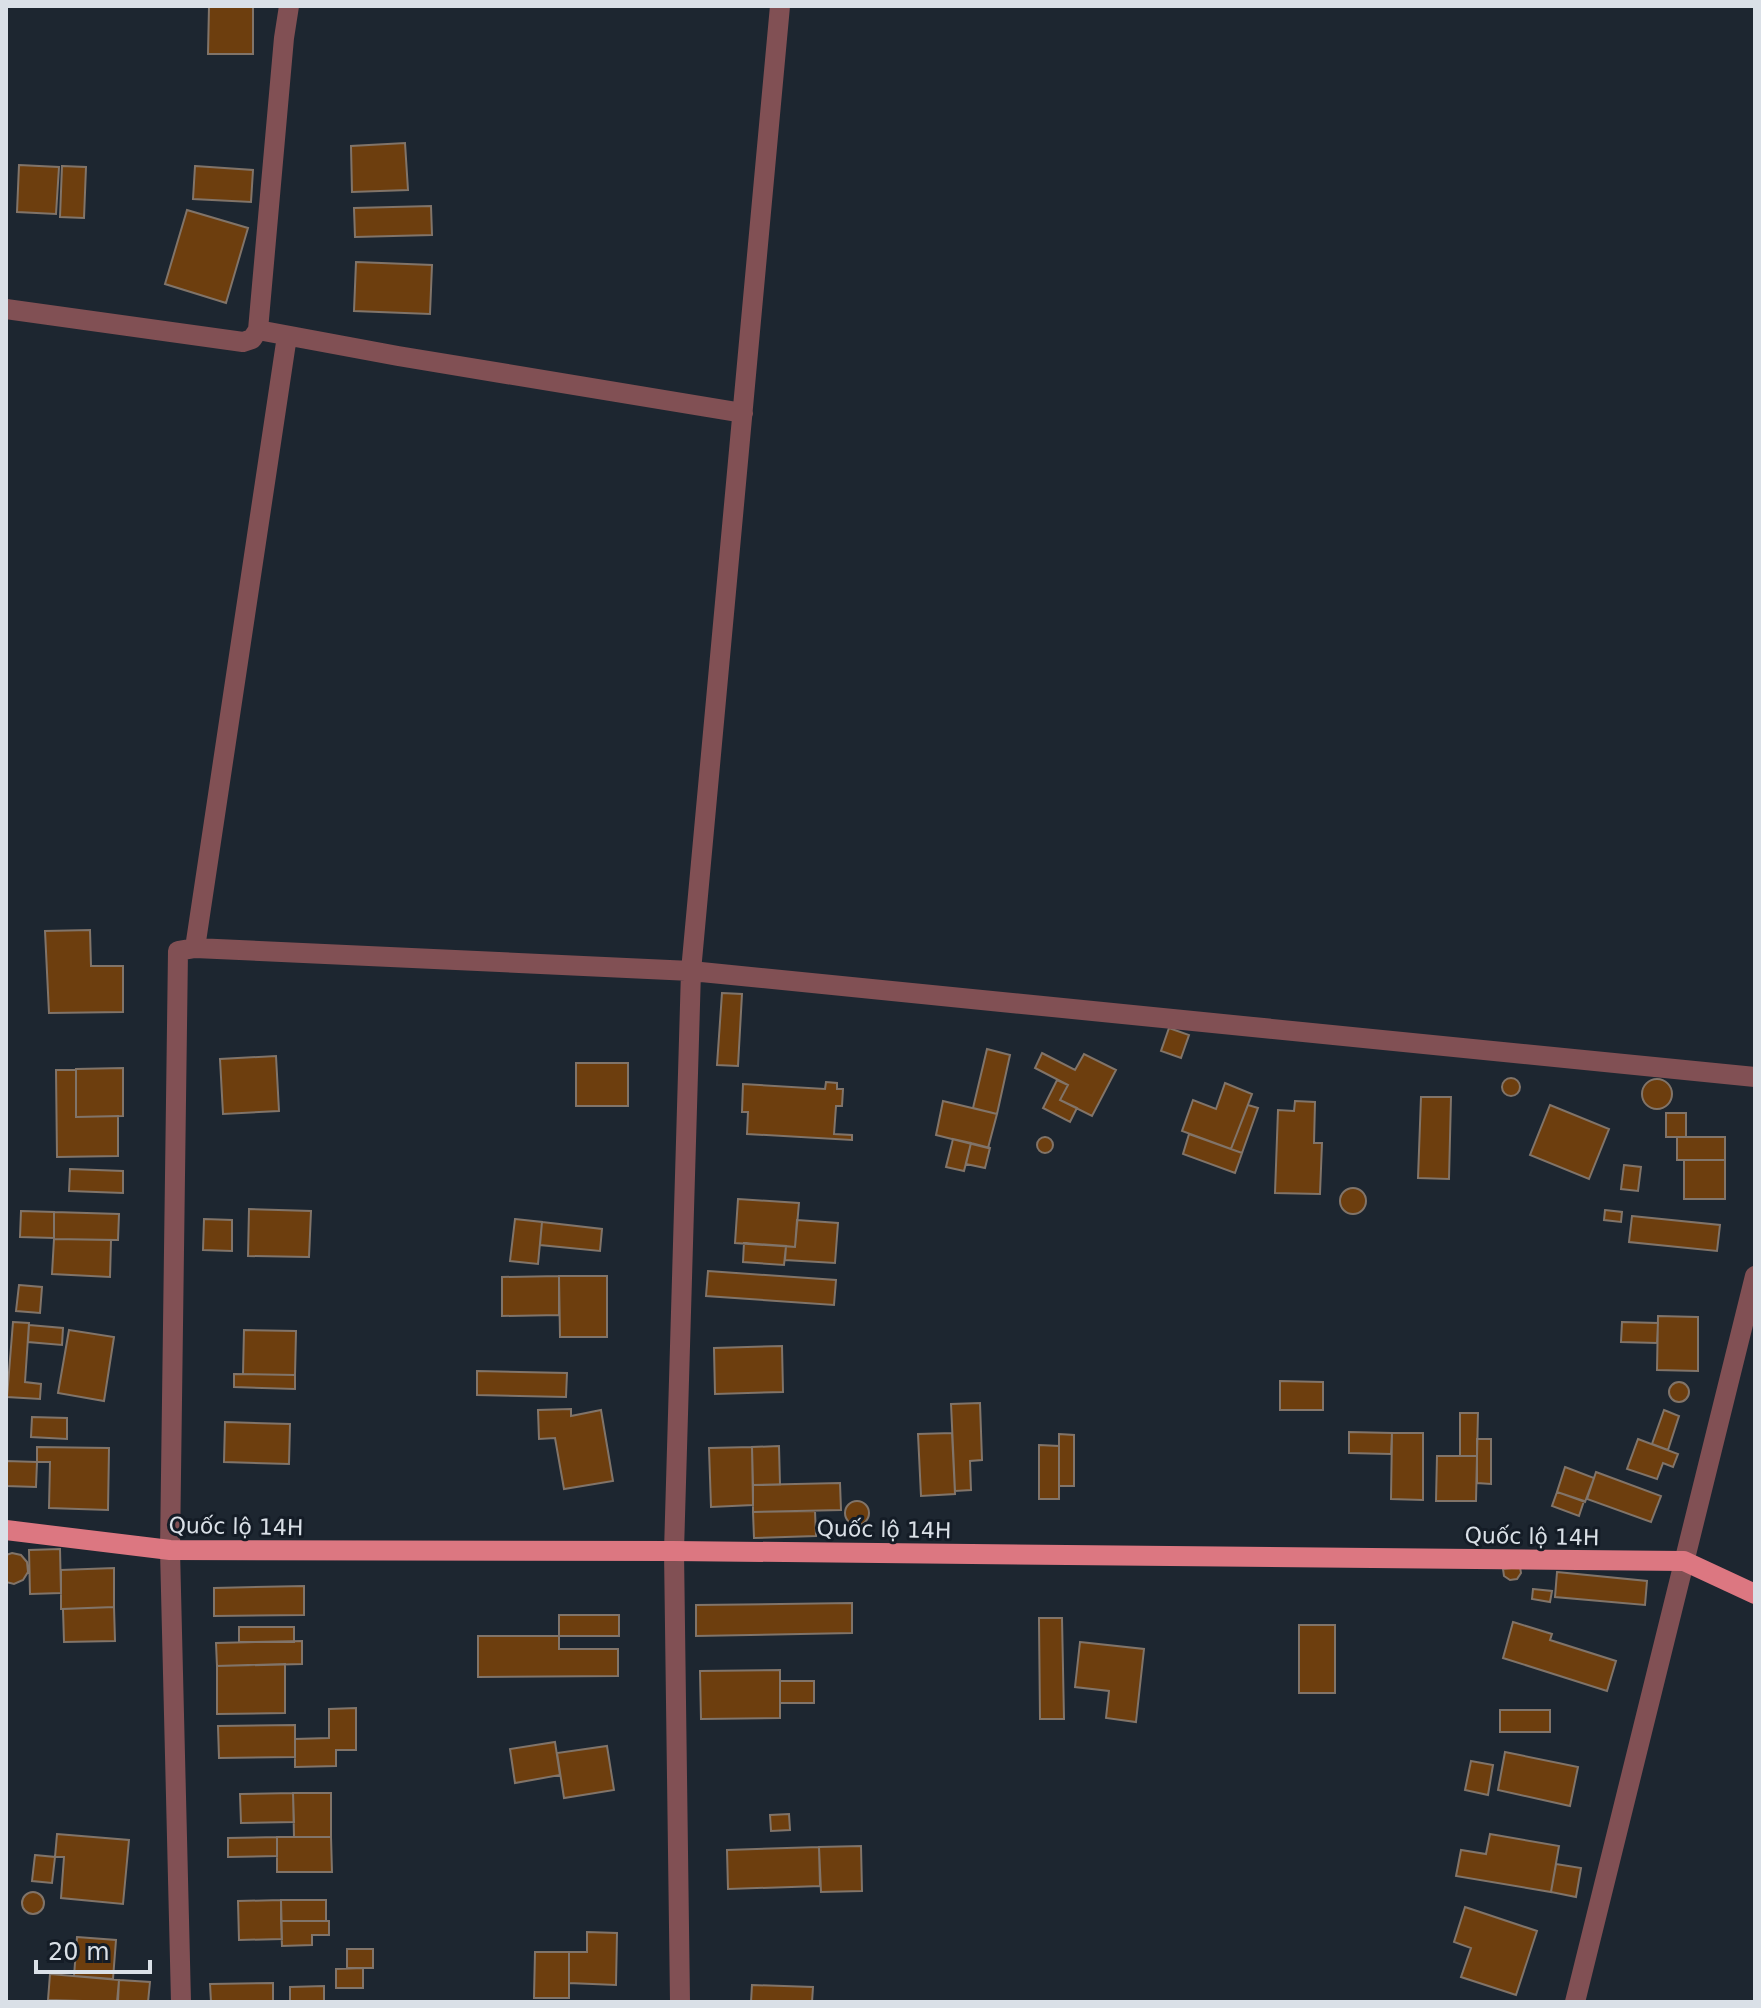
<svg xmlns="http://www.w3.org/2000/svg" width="1761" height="2008" font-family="'DejaVu Sans',sans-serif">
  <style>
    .building { fill: #6d3e0e; stroke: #817469; stroke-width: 2 }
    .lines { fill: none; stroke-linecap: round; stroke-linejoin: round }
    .street { stroke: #815054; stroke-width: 20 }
    .primary { stroke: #dc7781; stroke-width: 20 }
    .labels { text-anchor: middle; stroke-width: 6; stroke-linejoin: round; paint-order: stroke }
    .street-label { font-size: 22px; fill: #dae0e7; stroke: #141c26 }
  </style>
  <rect width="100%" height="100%" fill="#1d2630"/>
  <path class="building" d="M 209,6 L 253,6 L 253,54 L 208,54 Z
    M 405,143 L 408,190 L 352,192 L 351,146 Z
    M 19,165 L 59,167 L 56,214 L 17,212 Z
    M 62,166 L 86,167 L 84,218 L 60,217 Z
    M 195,166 L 253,170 L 251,202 L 193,199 Z
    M 431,206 L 432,235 L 355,237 L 354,208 Z
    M 187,210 L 248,228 L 226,303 L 165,284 Z
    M 356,262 L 432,265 L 430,314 L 354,311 Z
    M 90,930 L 91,966 L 123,966 L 123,1012 L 49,1013 L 45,931 Z
    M 722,993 L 742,994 L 738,1066 L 717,1065 Z
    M 1169,1028 L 1189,1035 L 1181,1058 L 1161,1051 Z
    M 987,1049 L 1010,1055 L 997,1114 L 973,1108 Z
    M 1042,1053 L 1075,1070 L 1084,1054 L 1116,1070 L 1092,1116 L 1060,1100 L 1068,1085 L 1035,1068 Z
    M 276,1056 L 279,1111 L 223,1114 L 220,1059 Z
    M 576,1063 L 628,1063 L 628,1106 L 576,1106 Z
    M 123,1068 L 123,1116 L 76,1117 L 76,1069 Z
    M 56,1070 L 76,1070 L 76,1117 L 118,1116 L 118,1156 L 57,1157 Z
    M1502 1087a9 9 0 1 1 18 0a9 9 0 1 1-18 0Z
    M1642 1094a15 15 0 1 1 30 0a15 15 0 1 1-30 0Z
    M 1057,1080 L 1068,1085 L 1060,1100 L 1077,1108 L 1070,1122 L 1043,1108 Z
    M 826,1082 L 837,1083 L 837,1089 L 843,1089 L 842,1106 L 836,1106 L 834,1134 L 852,1135 L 852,1140 L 747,1134 L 748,1112 L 742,1112 L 743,1084 L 825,1089 Z
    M 1225,1083 L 1252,1094 L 1231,1149 L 1182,1131 L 1193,1100 L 1216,1109 Z
    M 1421,1097 L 1451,1097 L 1449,1179 L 1418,1178 Z
    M 943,1101 L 997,1114 L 988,1148 L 936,1135 Z
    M 1295,1101 L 1315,1102 L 1314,1143 L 1322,1143 L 1320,1194 L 1275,1193 L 1278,1110 L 1294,1111 Z
    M 1248,1105 L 1258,1108 L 1242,1153 L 1231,1149 Z
    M 1550,1105 L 1609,1129 L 1589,1179 L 1530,1155 Z
    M 1666,1113 L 1686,1113 L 1686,1137 L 1666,1137 Z
    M 1189,1134 L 1242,1153 L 1235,1173 L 1183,1154 Z
    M 1677,1137 L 1725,1137 L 1725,1160 L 1677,1160 Z
    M1037 1145a8 8 0 1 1 16 0a8 8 0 1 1-16 0Z
    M 953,1139 L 971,1143 L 964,1171 L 946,1167 Z
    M 971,1143 L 990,1148 L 985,1168 L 966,1164 Z
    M 1684,1160 L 1725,1160 L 1725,1199 L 1684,1199 Z
    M 1624,1165 L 1641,1167 L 1638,1191 L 1621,1189 Z
    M 70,1169 L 123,1171 L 123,1193 L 69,1191 Z
    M1340 1201a13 13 0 1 1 26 0a13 13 0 1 1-26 0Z
    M 738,1199 L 799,1203 L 795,1247 L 735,1243 Z
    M 249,1209 L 311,1211 L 309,1257 L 248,1256 Z
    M 1605,1210 L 1622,1212 L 1621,1222 L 1604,1220 Z
    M 21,1211 L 54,1212 L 54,1238 L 20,1237 Z
    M 54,1212 L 119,1214 L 118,1240 L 54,1239 Z
    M 1632,1216 L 1720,1225 L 1717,1251 L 1629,1242 Z
    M 204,1219 L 232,1220 L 232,1251 L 203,1250 Z
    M 515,1219 L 542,1222 L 538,1264 L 510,1261 Z
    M 797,1220 L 838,1223 L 835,1263 L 785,1260 L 786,1246 L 795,1247 Z
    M 542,1222 L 602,1229 L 600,1251 L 540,1245 Z
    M 54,1239 L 111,1240 L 110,1277 L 52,1274 Z
    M 744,1243 L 786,1246 L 784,1265 L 743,1262 Z
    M 708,1271 L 836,1280 L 834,1305 L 706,1296 Z
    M 559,1276 L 559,1315 L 502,1316 L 502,1277 Z
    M 559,1276 L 607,1276 L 607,1337 L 560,1337 Z
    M 19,1285 L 42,1287 L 40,1313 L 16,1311 Z
    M 1658,1316 L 1698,1317 L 1698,1371 L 1657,1370 Z
    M 13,1322 L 29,1323 L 25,1382 L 41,1384 L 40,1399 L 7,1397 Z
    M 1622,1322 L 1658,1323 L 1657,1343 L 1621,1342 Z
    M 29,1325 L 63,1328 L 62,1345 L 28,1342 Z
    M 69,1330 L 114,1337 L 104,1401 L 58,1393 Z
    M 244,1330 L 296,1331 L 295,1375 L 243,1374 Z
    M 782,1346 L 783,1392 L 715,1394 L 714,1348 Z
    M 477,1371 L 567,1373 L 566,1397 L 477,1395 Z
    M 234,1374 L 295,1375 L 295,1389 L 234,1387 Z
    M 1280,1381 L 1323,1382 L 1323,1410 L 1280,1410 Z
    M1669 1392a10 10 0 1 1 20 0a10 10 0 1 1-20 0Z
    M 980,1403 L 982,1460 L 970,1461 L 971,1490 L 955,1491 L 951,1404 Z
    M 571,1409 L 571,1416 L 601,1410 L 613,1481 L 564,1489 L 555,1438 L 539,1439 L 538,1410 Z
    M 1664,1410 L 1679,1416 L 1668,1450 L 1652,1444 Z
    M 1460,1413 L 1478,1413 L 1477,1456 L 1460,1456 Z
    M 32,1417 L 67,1418 L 67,1439 L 31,1437 Z
    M 225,1422 L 290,1424 L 289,1464 L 224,1462 Z
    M 1349,1432 L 1392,1433 L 1391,1454 L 1349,1453 Z
    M 952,1433 L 955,1494 L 921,1496 L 918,1434 Z
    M 1392,1433 L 1423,1433 L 1423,1500 L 1391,1499 Z
    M 1059,1434 L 1074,1435 L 1074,1486 L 1059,1486 Z
    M 1477,1439 L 1491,1439 L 1491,1484 L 1477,1483 Z
    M 1638,1439 L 1678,1454 L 1673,1467 L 1663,1463 L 1657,1479 L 1627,1469 Z
    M 1039,1445 L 1059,1446 L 1059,1499 L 1039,1499 Z
    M 779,1446 L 780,1485 L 753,1485 L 752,1447 Z
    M 37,1447 L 109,1448 L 108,1510 L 49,1508 L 50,1462 L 37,1462 Z
    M 752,1447 L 753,1505 L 711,1507 L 709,1448 Z
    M 1437,1456 L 1477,1456 L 1476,1501 L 1436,1501 Z
    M 6,1461 L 37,1462 L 36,1487 L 6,1486 Z
    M 1565,1467 L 1594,1478 L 1585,1502 L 1557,1492 Z
    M 1596,1472 L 1661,1496 L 1651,1522 L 1587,1499 Z
    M 840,1483 L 841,1510 L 753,1512 L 753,1485 Z
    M 1557,1492 L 1584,1501 L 1579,1516 L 1552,1506 Z
    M845 1513a12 12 0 1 1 24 0a12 12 0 1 1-24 0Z
    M 815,1511 L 816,1536 L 754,1538 L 753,1512 Z
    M 60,1549 L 61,1593 L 30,1594 L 29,1550 Z
    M 12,1553 L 21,1555 L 27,1562 L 28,1572 L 23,1580 L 14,1584 L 6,1582 L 6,1555 Z
    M 1520,1567 L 1521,1573 L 1517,1579 L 1510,1580 L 1504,1576 L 1503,1569 Z
    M 114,1568 L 114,1607 L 61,1609 L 61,1570 Z
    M 1557,1572 L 1647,1581 L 1645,1605 L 1555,1597 Z
    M 304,1586 L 304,1615 L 214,1616 L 214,1588 Z
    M 1533,1589 L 1552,1591 L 1550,1602 L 1532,1599 Z
    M 852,1603 L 852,1633 L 696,1636 L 696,1605 Z
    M 114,1607 L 115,1641 L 64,1642 L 63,1609 Z
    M 559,1615 L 619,1615 L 619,1636 L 559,1636 Z
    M 1039,1618 L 1062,1618 L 1064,1719 L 1040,1719 Z
    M 1513,1622 L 1552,1634 L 1550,1640 L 1616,1661 L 1607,1691 L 1503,1658 Z
    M 1299,1625 L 1335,1625 L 1335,1693 L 1299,1693 Z
    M 239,1627 L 294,1627 L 294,1642 L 239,1642 Z
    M 478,1636 L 559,1636 L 559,1649 L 618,1649 L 618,1676 L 478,1677 Z
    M 302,1641 L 302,1664 L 217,1666 L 216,1643 Z
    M 1080,1642 L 1144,1649 L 1136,1722 L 1106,1718 L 1109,1691 L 1075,1687 Z
    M 285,1664 L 285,1713 L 217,1714 L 217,1666 Z
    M 780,1670 L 780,1718 L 701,1719 L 700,1671 Z
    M 780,1681 L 814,1681 L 814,1703 L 780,1703 Z
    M 356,1708 L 356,1750 L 336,1750 L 336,1766 L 295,1767 L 295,1739 L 329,1738 L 329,1709 Z
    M 1500,1710 L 1550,1710 L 1550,1732 L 1500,1732 Z
    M 295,1725 L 295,1757 L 219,1758 L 218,1726 Z
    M 555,1742 L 560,1775 L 515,1783 L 510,1749 Z
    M 607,1746 L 614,1790 L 564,1798 L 557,1753 Z
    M 1505,1752 L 1578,1767 L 1570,1806 L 1498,1790 Z
    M 1471,1761 L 1493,1765 L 1488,1795 L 1465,1790 Z
    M 293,1793 L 294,1822 L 241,1823 L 240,1794 Z
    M 293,1793 L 331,1793 L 331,1837 L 294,1837 Z
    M 789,1814 L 790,1830 L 771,1831 L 770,1815 Z
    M 57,1834 L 129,1840 L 123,1904 L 61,1898 L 64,1857 L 55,1857 Z
    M 1490,1834 L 1559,1846 L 1551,1892 L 1456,1876 L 1461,1850 L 1486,1854 Z
    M 277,1837 L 277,1856 L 228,1857 L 228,1838 Z
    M 277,1837 L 331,1837 L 332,1872 L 277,1872 Z
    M 861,1846 L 862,1891 L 821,1892 L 819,1847 Z
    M 819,1847 L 820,1886 L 728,1889 L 727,1850 Z
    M 35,1855 L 55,1857 L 52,1883 L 32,1881 Z
    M 1556,1864 L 1581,1868 L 1576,1897 L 1551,1892 Z
    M22 1903a11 11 0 1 1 22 0a11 11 0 1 1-22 0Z
    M 281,1900 L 282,1939 L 239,1940 L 238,1901 Z
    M 281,1900 L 326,1900 L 326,1921 L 281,1921 Z
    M 1465,1907 L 1537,1931 L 1516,1995 L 1461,1977 L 1471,1948 L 1454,1942 Z
    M 281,1921 L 329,1921 L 329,1935 L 312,1935 L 312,1945 L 282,1946 Z
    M 587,1932 L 617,1933 L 616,1985 L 569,1983 L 569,1952 L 587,1952 Z
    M 77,1937 L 116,1940 L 113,1979 L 74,1976 Z
    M 347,1949 L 373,1949 L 373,1968 L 347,1968 Z
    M 535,1952 L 569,1952 L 569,1998 L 534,1998 Z
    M 363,1968 L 363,1988 L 336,1988 L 336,1969 Z
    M 50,1974 L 119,1980 L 117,2002 L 48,2000 Z
    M 119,1980 L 150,1982 L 148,2002 L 118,2001 Z
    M 273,1983 L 273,2002 L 211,2002 L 210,1984 Z
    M 752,1985 L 813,1987 L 812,2002 L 751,2002 Z
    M 324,1986 L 324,2002 L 290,2002 L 290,1987 Z"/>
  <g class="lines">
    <path class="street" d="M 6,309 L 243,342 L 252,339 L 258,330 L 284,38 L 289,6
      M 258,330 L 398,356 L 743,413
      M 195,948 L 287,336
      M 181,2002 L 170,1550 L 178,951 L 195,948 L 691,971 L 1755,1077
      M 680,2002 L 674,1551 L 691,971 L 780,6
      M 1575,2002 L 1755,1276"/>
    <path class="primary" d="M 6,1530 L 170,1550 L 674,1551 L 1684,1561 L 1755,1594"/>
  </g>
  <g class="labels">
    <g class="street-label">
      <text transform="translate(236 1526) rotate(1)" y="8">Quốc lộ 14H</text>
      <text transform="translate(884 1529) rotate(1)" y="8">Quốc lộ 14H</text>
      <text transform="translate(1532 1536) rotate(1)" y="8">Quốc lộ 14H</text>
    </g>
  </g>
  <rect width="1761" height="2008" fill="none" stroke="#dae0e7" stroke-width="16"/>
  <path d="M36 1960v12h114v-12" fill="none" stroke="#dae0e7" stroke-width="4"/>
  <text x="48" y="1960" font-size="24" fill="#dae0e7" stroke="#141c26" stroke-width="6" paint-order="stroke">20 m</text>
</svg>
